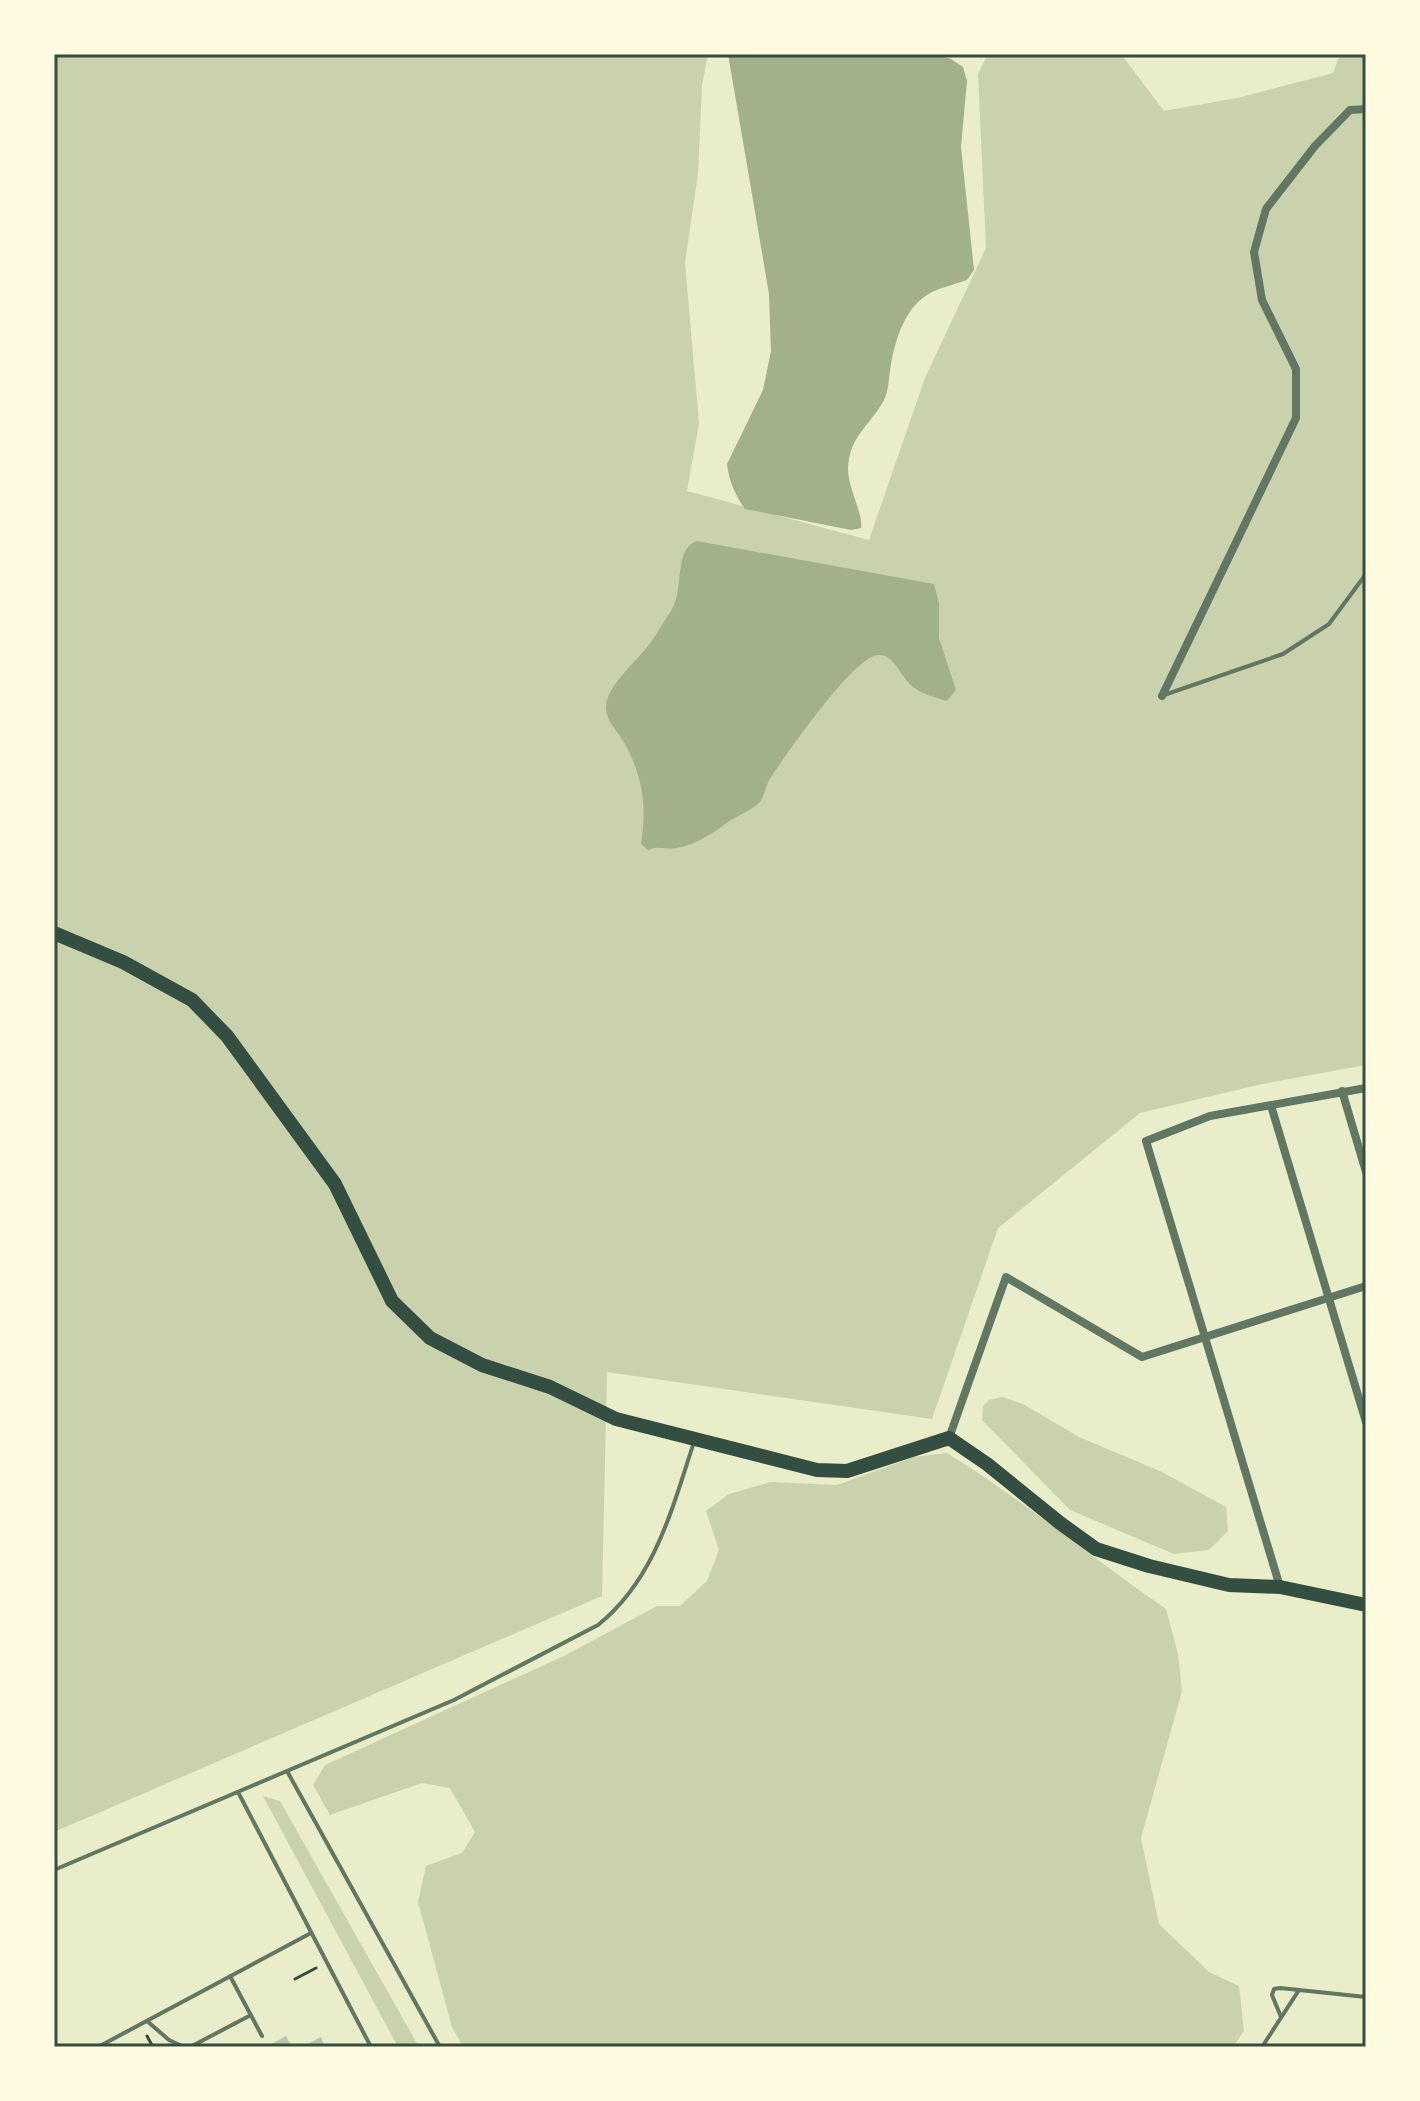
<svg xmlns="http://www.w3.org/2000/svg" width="1420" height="2101" font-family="'Zilla Slab',serif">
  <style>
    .green { fill: #cad2ad }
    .water { fill: #a3b18a }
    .building { fill: #bcc5a7 }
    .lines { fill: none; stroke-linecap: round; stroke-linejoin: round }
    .path { stroke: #344e41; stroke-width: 3 }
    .service { stroke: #617663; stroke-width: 4 }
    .minor { stroke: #617663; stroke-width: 8 }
    .primary { stroke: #344e41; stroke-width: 14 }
    .neatline { fill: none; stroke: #344e41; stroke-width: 3 }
  </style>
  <rect width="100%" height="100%" fill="#e9edc9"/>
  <path class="green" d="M 54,54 L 708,54 L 702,85 L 698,174 L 685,263 L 699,423 L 687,491 L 869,540 L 925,378 L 986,248 L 978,74 L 988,54 L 1121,54 L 1164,111 L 1237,98 L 1333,73 L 1340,54 L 1366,54 L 1366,1065 L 1262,1084 L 1140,1113 L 998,1228 L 932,1419 L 607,1372 L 602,1596 L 54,1832 Z
    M 1002,1397 L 1023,1404 L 1079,1437 L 1162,1472 L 1226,1507 L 1228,1531 L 1209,1550 L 1174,1554 L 1070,1510 L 982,1420 L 983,1406 L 989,1400 Z
    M 947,1453 C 1023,1500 1092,1558 1166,1609 L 1178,1654 L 1182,1691 L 1141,1838 L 1159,1924 L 1209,1972 L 1239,1986 L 1244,2031 L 1233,2047 L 463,2047 L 452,2027 L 418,1902 L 426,1866 L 462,1853 L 475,1832 L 450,1788 L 422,1783 L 330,1815 L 313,1785 L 325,1765 L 566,1655 L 657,1606 L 680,1606 L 707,1581 L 719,1550 L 706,1511 L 729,1494 L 771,1482 L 837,1485 L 914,1457 Z
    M 263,1796 L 280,1801 L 419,2047 L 398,2047 Z"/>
  <path class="water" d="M 728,54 L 938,55 L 951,59 L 963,67 L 967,81 L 961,147 L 974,270 L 967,280 C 956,284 943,287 932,292 C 906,305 896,337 891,364 C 889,375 889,390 884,400 C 870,426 849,436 848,469 C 848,488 864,516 861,528 L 851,530 L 745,509 C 735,495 729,481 727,464 L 763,390 L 771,351 L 769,294 Z
    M 697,541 L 934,584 L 939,603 L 939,638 L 956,690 L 947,701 C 936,698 922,694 913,687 C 901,678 895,655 879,655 C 854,655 787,754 771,777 C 765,786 765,797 758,804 C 750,811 739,815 731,820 C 714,832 699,844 677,848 C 666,850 659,845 648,850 L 641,844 C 647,806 643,778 625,744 C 619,732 605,721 606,706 C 607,685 639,659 651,642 C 658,632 664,621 671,611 C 685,588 673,549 697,541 Z"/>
  <path class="building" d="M 286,2036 L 292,2047 L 266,2047 Z
    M 321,2037 L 325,2047 L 302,2047 Z"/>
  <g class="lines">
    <path class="path" d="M 295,1979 L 316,1968
      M 147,2036 L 153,2047"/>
    <path class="service" d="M 1164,695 L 1283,654 L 1329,624 L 1366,574
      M 287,1771 L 440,2047
      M 238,1792 L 371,2047
      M 54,1870 L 454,1700 L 598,1625 C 655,1579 672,1509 694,1442
      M 230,1976 L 262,2036
      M 1281,2017 L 1272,1995 L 1274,1989 L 1280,1988 L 1366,1997
      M 147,2021 L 169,2040 L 184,2047
      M 98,2047 L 311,1933
      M 190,2047 L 251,2015
      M 1262,2047 L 1299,1990"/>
    <path class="minor" d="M 1162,696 L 1296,418 L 1296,369 L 1262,300 L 1254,252 L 1266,209 L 1315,146 L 1350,110 L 1366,109
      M 1342,1091 L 1366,1172
      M 1272,1109 L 1366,1422
      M 949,1438 L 1006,1277 L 1142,1357 L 1366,1286
      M 1280,1587 L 1146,1141 L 1210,1116 L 1366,1088"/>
    <path class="primary" d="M 54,933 L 123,962 L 192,1000 L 227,1036 L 335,1184 L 392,1301 L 430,1338 L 482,1365 L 550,1387 L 616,1419 L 817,1470 L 847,1471 L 949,1438 L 987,1464 L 1060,1523 L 1096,1549 L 1149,1566 L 1229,1585 L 1280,1587 L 1366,1605"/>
  </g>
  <rect width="1420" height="2101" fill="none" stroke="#fefae0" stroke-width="112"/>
  <rect x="56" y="56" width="1308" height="1989" class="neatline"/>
</svg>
